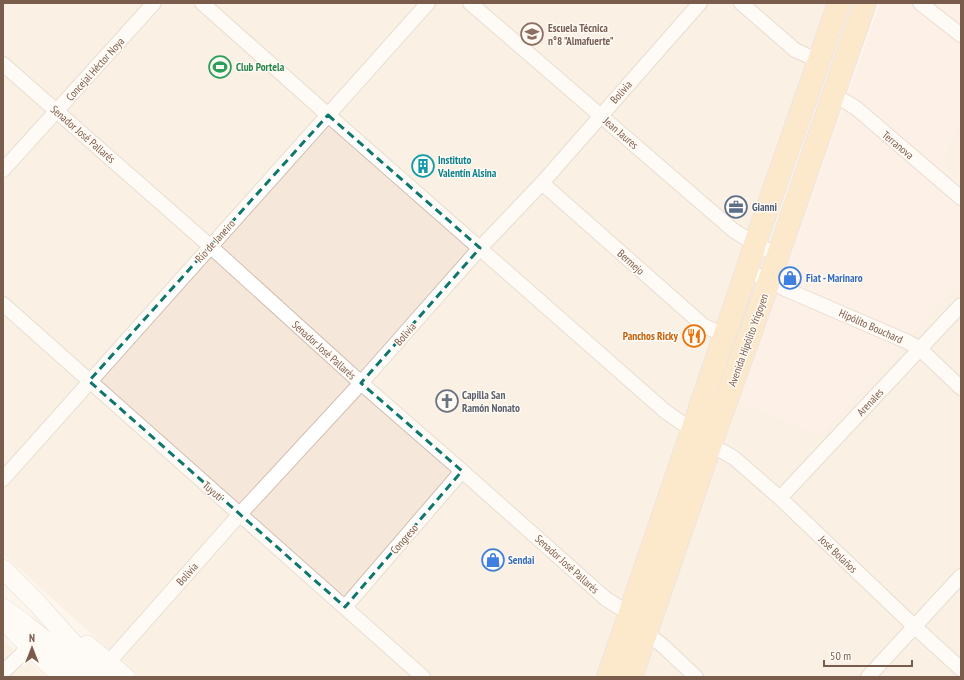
<svg xmlns="http://www.w3.org/2000/svg" width="964" height="680" font-family="'PT Sans Narrow',sans-serif">
  <style>
    .residential { fill: #f5e8da }
    .commercial { fill: #fde8e0 }
    .lines { fill: none; stroke-linecap: round; stroke-linejoin: round }
    .minor-casing { stroke: #d1beb0; stroke-width: 16 }
    .secondary-casing { stroke: #d6c0b0; stroke-width: 20 }
    .primary-casing { stroke: #dad1cd; stroke-width: 24 }
    .minor { stroke: #fff; stroke-width: 14 }
    .secondary { stroke: #fff; stroke-width: 19 }
    .primary { stroke: #fbd9a5; stroke-width: 22 }
    .marked { fill: none; stroke: #0f766e; stroke-width: 3; stroke-dasharray: 8 5; stroke-linejoin: round }
    .labels { text-anchor: middle; stroke-width: 3; stroke-linejoin: round; paint-order: stroke }
    .education-label { font-size: 11px; font-weight: bold; fill: #785e54; stroke: #fffaf3; text-anchor: start }
    .leisure-label { font-size: 11px; font-weight: bold; fill: #27864d; stroke: #fffaf3; text-anchor: start }
    .street-label { font-size: 11px; fill: #7a5c4d; stroke: #fffaf3 }
    .culture-label { font-size: 11px; font-weight: bold; fill: #0d838f; stroke: #fffaf3; text-anchor: start }
    .service-label { font-size: 11px; font-weight: bold; fill: #4e5e75; stroke: #fffaf3; text-anchor: start }
    .shop-label { font-size: 11px; font-weight: bold; fill: #366cbe; stroke: #fffaf3; text-anchor: start }
    .food-label { font-size: 11px; font-weight: bold; fill: #c56008; stroke: #fffaf3; text-anchor: end }
    .worship-label { font-size: 11px; font-weight: bold; fill: #5b616d; stroke: #fffaf3; text-anchor: start }
  </style>
  <rect width="100%" height="100%" fill="#fdf6ec"/>
  <path class="residential" d="M 3,3 L 849,3 L 608,677 L 139,677 L 3,554 Z
    M 961,118 L 961,184 L 941,164 Z
    M 961,279 L 961,677 L 634,677 L 730,400 L 821,434 Z
    M 3,640 L 46,677 L 3,677 Z"/>
  <path class="commercial" d="M 880,3 L 961,3 L 961,118 L 941,164 L 961,184 L 961,279 L 821,434 L 730,400 L 781,284 Z"/>
  <g class="lines">
    <g class="minor-casing">
      <path id="minor" d="M 202,3 L 328,115 L 666,412 L 692,430
        M 470,3 L 733,230 L 755,244 L 778,255
        M 741,3 L 795,50 L 819,61
        M 920,3 L 961,35
        M 3,64 L 210,246 L 361,383 L 462,471 L 606,599 L 630,614 L 646,633 L 662,645 L 696,677
        M 833,94 L 856,108 L 961,198
        M 3,170 L 154,3
        M 542,183 L 704,326 L 725,335
        M 747,270 L 785,289 L 908,342 L 920,349 L 961,388
        M 3,304 L 423,677
        M 710,446 L 724,452 L 734,458 L 780,498 L 915,627 L 961,669
        M 3,479 L 428,3
        M 780,498 L 961,305
        M 345,607 L 462,471
        M 108,663 L 240,514 L 361,383 L 480,248 L 542,183 L 700,3
        M 3,672 L 21,655 L 24,650 L 25,643
        M 868,677 L 961,576"/>
    </g>
    <g class="secondary-casing">
      <path id="secondary" d="M 3,569 L 37,603 L 103,677
        M 3,608 L 25,624 L 90,677
        M 3,619 C 22,640 42,659 64,677
        M 87,645 L 125,677"/>
    </g>
    <g class="primary-casing">
      <path id="primary" d="M 608,677 L 747,270 L 755,244 L 839,3
        M 631,677 L 710,446 L 769,281 L 865,3"/>
    </g>
    <use href="#minor" class="minor"/>
    <use href="#secondary" class="secondary"/>
    <use href="#primary" class="primary"/>
  </g>
  <path d="M0 0H964V680H0ZM 328,115 L 480,248 L 361,383 L 462,471 L 345,607 L 89,381 Z" fill="#fdf6ec" fill-opacity=".55" fill-rule="evenodd"/>
  <path class="marked" d="M 328,115 L 480,248 L 361,383 L 462,471 L 345,607 L 89,381 Z"/>
  <defs>
    <g id="school-ring" transform="scale(1.15)"><circle r="9.5" fill="#fffaf3" stroke="#8d6e63" stroke-width="1.5"/><path d="M0-5L7-2L0 1L-7-2ZM-4 1L0 2.5L4 1V4Q0 6-4 4Z" fill="#8d6e63"/></g>
    <g id="stadium-ring" transform="scale(1.15)"><circle r="9.5" fill="#fffaf3" stroke="#2e9e5b" stroke-width="1.5"/><path d="M0-5a6.5 5 0 1 0 0 10a6.5 5 0 1 0 0-10ZM-3.5-1.8h7v3.6h-7Z" fill="#2e9e5b"/></g>
    <g id="building-ring" transform="scale(1.15)"><circle r="9.5" fill="#fffaf3" stroke="#0f9aa8" stroke-width="1.5"/><path d="M-4-6H4V6H1V3H-1V6H-4ZM-2.5-4.3h1.7v1.8h-1.7ZM.8-4.3h1.7v1.8H.8ZM-2.5-1h1.7V.8h-1.7ZM.8-1h1.7V.8H.8Z" fill="#0f9aa8"/></g>
    <g id="office-ring" transform="scale(1.15)"><circle r="9.5" fill="#fffaf3" stroke="#5c6f8a" stroke-width="1.5"/><path d="M-6-3h4V-5.5h4V-3h4V5H-6ZM-1-4.5V-3h2v-1.5ZM-6 0V1H6V0Z" fill="#5c6f8a"/></g>
    <g id="shop-ring" transform="scale(1.15)"><circle r="9.5" fill="#fffaf3" stroke="#3f7fe0" stroke-width="1.5"/><path d="M-5-2.5h2.3a2.7 3.5 0 0 1 5.4 0H5L5.5 6h-11ZM-1.5-2.5h3a1.5 2.3 0 0 0-3 0Z" fill="#3f7fe0"/></g>
    <g id="restaurant-ring" transform="scale(1.15)"><circle r="9.5" fill="#fffaf3" stroke="#e8710a" stroke-width="1.5"/><path d="M-5-6h1v4h1v-4h1v4h1v-4h1v5L-1.5 .5V6h-2V.5L-5-1ZM5-6V6H3V1.5H1.5Q1.5-4 5-6Z" fill="#e8710a"/></g>
    <g id="church-ring" transform="scale(1.15)"><circle r="9.5" fill="#fffaf3" stroke="#6b7280" stroke-width="1.5"/><path d="M-1.2-6h2.4v3.5h3.3v2.4h-3.3V6h-2.4V-.1h-3.3v-2.4h3.3Z" fill="#6b7280"/></g>
  </defs>
  <g fill-rule="evenodd">
    <use href="#school-ring" x="532" y="34"/>
    <use href="#stadium-ring" x="220" y="67"/>
    <use href="#building-ring" x="423" y="166"/>
    <use href="#office-ring" x="736" y="207"/>
    <use href="#shop-ring" x="790" y="278"/>
    <use href="#restaurant-ring" x="694" y="336"/>
    <use href="#church-ring" x="447" y="401"/>
    <use href="#shop-ring" x="493" y="560"/>
  </g>
  <g class="labels">
    <g class="education-label">
      <text x="548" y="32">Escuela Técnica<tspan x="548" dy="13">n°8 "Almafuerte"</tspan></text>
    </g>
    <g class="leisure-label">
      <text x="236" y="71">Club Portela</text>
    </g>
    <g class="street-label">
      <text transform="translate(95 69) rotate(-48)" y="4">Concejal Héctor Noya</text>
      <text transform="translate(621 92) rotate(-48)" y="4">Bolivia</text>
      <text transform="translate(621 133) rotate(41)" y="4">Jean Jaures</text>
      <text transform="translate(83 134) rotate(41)" y="4">Senador José Pallarés</text>
      <text transform="translate(898 145) rotate(40)" y="4">Terranova</text>
      <text transform="translate(215 241) rotate(-48)" y="4">Río de Janeiro</text>
      <text transform="translate(631 262) rotate(42)" y="4">Bermejo</text>
      <text transform="translate(871 326) rotate(24)" y="4">Hipólito Bouchard</text>
      <text transform="translate(405 334) rotate(-49)" y="4">Bolivia</text>
      <text transform="translate(748 340) rotate(-70)" y="4">Avenida Hipólito Yrigoyen</text>
      <text transform="translate(324 350) rotate(42)" y="4">Senador José Pallarés</text>
      <text transform="translate(870 402) rotate(-47)" y="4">Arenales</text>
      <text transform="translate(213 491) rotate(41)" y="4">Tuyutí</text>
      <text transform="translate(404 539) rotate(-49)" y="4">Congreso</text>
      <text transform="translate(838 554) rotate(44)" y="4">José Bolaños</text>
      <text transform="translate(567 564) rotate(42)" y="4">Senador José Pallarés</text>
      <text transform="translate(187 574) rotate(-48)" y="4">Bolivia</text>
    </g>
    <g class="culture-label">
      <text x="438" y="164">Instituto<tspan x="438" dy="13">Valentín Alsina</tspan></text>
    </g>
    <g class="service-label">
      <text x="752" y="211">Gianni</text>
    </g>
    <g class="shop-label">
      <text x="806" y="282">Fiat - Marinaro</text>
      <text x="508" y="564">Sendai</text>
    </g>
    <g class="food-label">
      <text x="678" y="340">Panchos Ricky</text>
    </g>
    <g class="worship-label">
      <text x="462" y="399">Capilla San<tspan x="462" dy="13">Ramón Nonato</tspan></text>
    </g>
  </g>
  <rect width="964" height="680" fill="none" stroke="#7a5c4d" stroke-width="8"/>
  <g transform="translate(32 648)" stroke="#fffaf3" stroke-width="3" paint-order="stroke">
  <path d="M0-3L7 15L0 10L-7 15Z" fill="#7a5c4d"/>
  <text y="-6" font-size="11" font-weight="bold" text-anchor="middle" fill="#7a5c4d">N</text>
  </g>
  <path d="M824 660v6h88v-6" fill="none" stroke="#7a5c4d" stroke-width="2"/>
  <text x="830" y="660" font-size="12" fill="#7a5c4d" stroke="#fffaf3" stroke-width="3" paint-order="stroke">50 m</text>
</svg>
